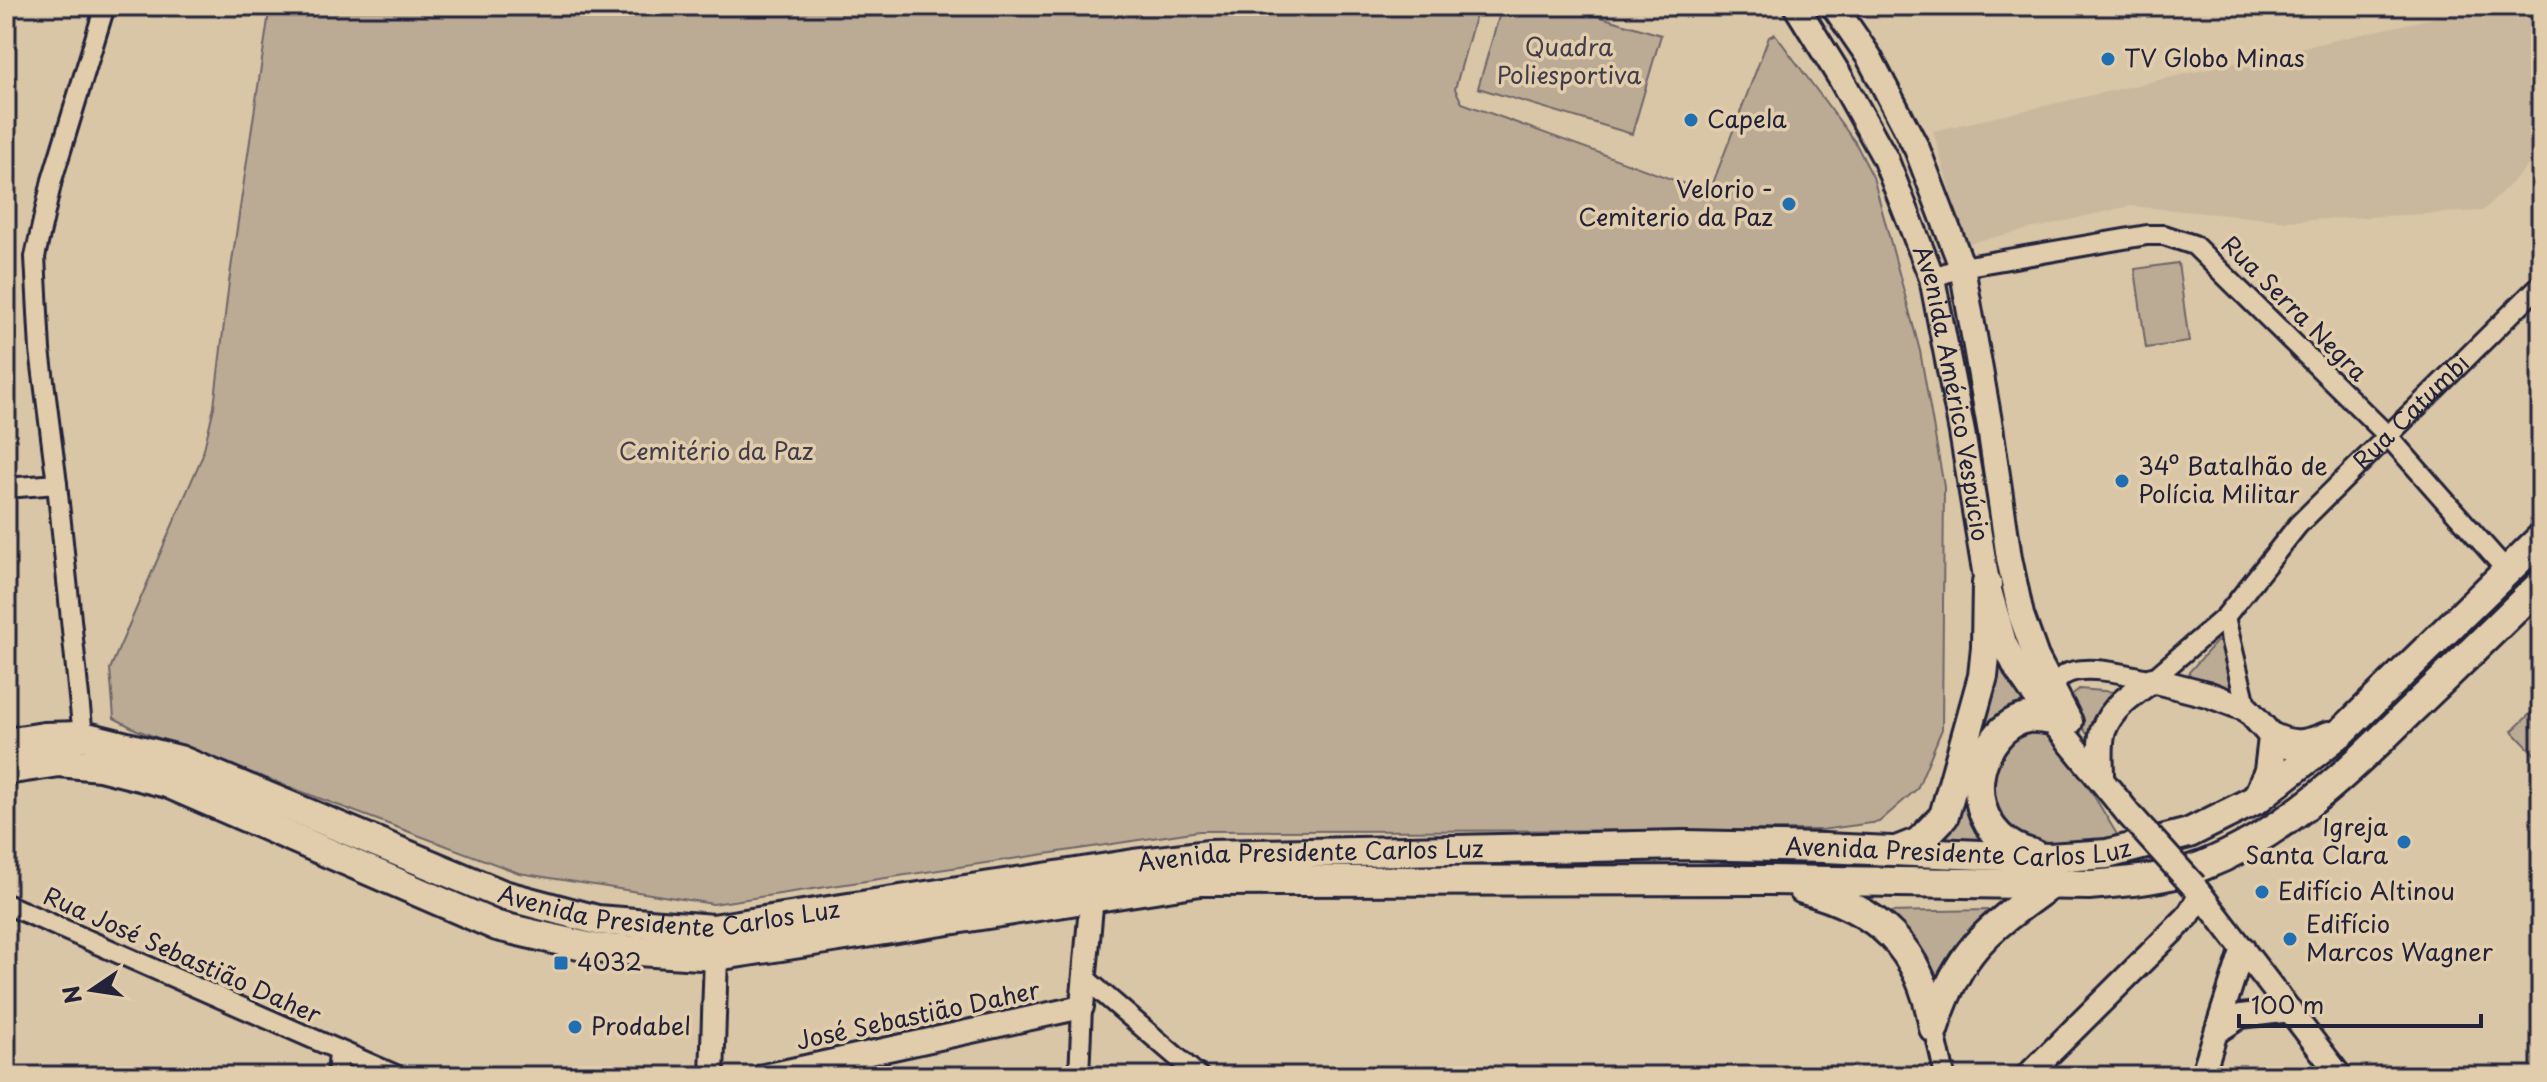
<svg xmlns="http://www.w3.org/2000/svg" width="2547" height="1082" font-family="'Playpen Sans',sans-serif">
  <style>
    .built { fill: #cab89e }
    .green { fill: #bbab95; stroke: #6e6668; stroke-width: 2 }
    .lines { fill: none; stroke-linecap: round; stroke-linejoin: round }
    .minor-casing { stroke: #22223b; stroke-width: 24 }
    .tertiary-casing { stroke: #22223b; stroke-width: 28 }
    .secondary-casing { stroke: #22223b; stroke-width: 30 }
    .primary-casing { stroke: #22223b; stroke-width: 34 }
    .minor { stroke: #e1cdab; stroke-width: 18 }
    .tertiary { stroke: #e1cdab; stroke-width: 22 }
    .secondary { stroke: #e1cdab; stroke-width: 24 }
    .primary { stroke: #e1cdab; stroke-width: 28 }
    .secondary-bridge-casing { stroke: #22223b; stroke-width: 30; stroke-linecap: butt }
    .secondary-bridge { stroke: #e1cdab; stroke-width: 24 }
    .poi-dot { fill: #1f6fb2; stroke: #e1cdab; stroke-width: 3 }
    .labels { text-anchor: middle; stroke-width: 7; stroke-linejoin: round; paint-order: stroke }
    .park-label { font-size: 24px; fill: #413d4d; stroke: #e1cdab }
    .poi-label { font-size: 24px; fill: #22223b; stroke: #e1cdab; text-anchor: start }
    .street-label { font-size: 24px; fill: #22223b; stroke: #e1cdab }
  </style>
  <rect width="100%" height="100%" fill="#d9c6a7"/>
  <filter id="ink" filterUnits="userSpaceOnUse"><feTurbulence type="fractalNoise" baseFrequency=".0125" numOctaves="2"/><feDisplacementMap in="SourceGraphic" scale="16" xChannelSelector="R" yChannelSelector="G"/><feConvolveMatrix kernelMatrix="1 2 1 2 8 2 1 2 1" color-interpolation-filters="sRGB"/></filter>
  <g filter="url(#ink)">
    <path class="built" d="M 2486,6 L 2537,6 L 2541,11 L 2541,153 L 2483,211 L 2289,221 L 2130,206 L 1965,244 L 1933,131 Z"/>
    <path class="green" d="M 270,6 L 1478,6 L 1455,89 L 1462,103 L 1701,190 L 1713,183 L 1769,37 L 1775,34 L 1855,142 L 1873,177 L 1920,351 L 1944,487 L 1942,729 L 1917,789 L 1879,822 L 1821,830 L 1199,831 L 713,904 L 519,873 L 137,730 L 114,718 L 110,669 L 202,457 L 214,407 L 229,282 Z
      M 1502,6 L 1564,6 L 1661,35 L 1632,134 L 1478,88 Z
      M 2178,263 L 2189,342 L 2146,348 L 2135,269 Z
      M 2217,641 L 2222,644 L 2233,688 L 2229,690 L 2190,677 L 2189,672 Z
      M 1998,659 L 2032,709 L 1991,726 L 1994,844 L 1942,845 L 1954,823 Z
      M 2079,689 L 2115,692 L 2117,698 L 2094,735 L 2089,737 L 2077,720 L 2069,697 Z
      M 2532,712 L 2541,723 L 2541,761 L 2512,731 Z
      M 2034,728 C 2069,745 2097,803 2118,836 L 2110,841 L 2043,846 L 2019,840 L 1990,807 C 1993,754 1982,751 2034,728 Z
      M 1989,910 L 1990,920 L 1949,973 L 1939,976 C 1924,961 1888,933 1887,912 Z"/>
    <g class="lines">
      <g class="minor-casing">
        <g id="minor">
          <path d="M 1932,278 L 1962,267 L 2147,235 L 2164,235 L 2194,245 L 2387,435 L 2507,571"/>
          <path d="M 6,488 L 57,484"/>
          <path d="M 2225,617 L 2247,709"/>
          <path id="s1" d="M 2052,689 C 2056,684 2059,678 2064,675 C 2084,663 2130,675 2152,680 L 2225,617 L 2298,525 L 2541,284"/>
          <path d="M 83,736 L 57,484 L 40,350 L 35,257 L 52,180 L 105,6"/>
          <path d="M 6,904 L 398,1076"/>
          <path d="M 1085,978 L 1199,1076"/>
          <path d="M 1934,1028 L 1945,1076"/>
          <path d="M 337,1076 L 339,1052"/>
          <path d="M 1079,1076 L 1082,1007"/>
        </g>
      </g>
      <g class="tertiary-casing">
        <path id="tertiary" d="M 2199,892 L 2340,1076
          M 2218,1031 L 2241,1016 L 2290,1010
          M 712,1076 L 716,956
          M 764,1076 L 1082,1007 L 1093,884
          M 2027,1076 L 2188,916 L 2197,901 L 2199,892
          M 2202,1076 L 2243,948"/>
      </g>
      <g class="secondary-casing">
        <g id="secondary">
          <path id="s2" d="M 1796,6 L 1840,77 L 1885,158 L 1932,278 L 1962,432 L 1987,583 L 2004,643 L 2018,671 L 2052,720 L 2128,813"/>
          <path d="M 1834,6 L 1869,57 L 1917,149 L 1962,267 L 1990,427 L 2009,558 L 2021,615 L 2036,657 L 2070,722"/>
          <path d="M 2101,776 C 2101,762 2099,744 2103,731 C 2111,708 2133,693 2152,680 L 2207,694 L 2247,709 L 2273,738"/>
        </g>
      </g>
      <g class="primary-casing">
        <g id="primary">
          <path id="s3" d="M 6,743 L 44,737 L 83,736 L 179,760 L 503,895 L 597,920 L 713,929 L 1134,864 L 1209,855 L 1685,845 L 1824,848 L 2049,858 L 2107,854 L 2189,833 L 2257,799 L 2344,730 L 2541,538"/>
          <path d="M 6,770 L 59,762 L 100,766 L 167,783 L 497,926 L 592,948 L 716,956 L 1200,881 L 1767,880 L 2089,885 C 2125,882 2167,879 2202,866 C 2285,834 2348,772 2410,711 C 2454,669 2497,627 2541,584"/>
          <path d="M 2257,799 L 2269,771 L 2273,738 C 2294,748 2308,745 2329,736"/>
          <path d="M 1896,851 L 1919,842 L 1944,816 L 1983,676 L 1986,647 L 1987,583"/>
          <path d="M 2033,854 C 1978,842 1963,779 1997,737 C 2004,728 2016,719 2028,718 C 2035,717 2045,719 2052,720"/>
          <path d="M 1803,889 C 1879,909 1921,948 1934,1028"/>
          <path d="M 1934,1027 C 1959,949 1987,930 2051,884"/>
        </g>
      </g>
      <use href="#minor" class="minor"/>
      <use href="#tertiary" class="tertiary"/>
      <use href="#secondary" class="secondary"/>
      <use href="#primary" class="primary"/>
      <g class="secondary-bridge-casing">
        <path id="secondary-bridge" d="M 2128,813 L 2194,886"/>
      </g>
      <use href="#secondary-bridge" class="secondary-bridge"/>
    </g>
  </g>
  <g class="poi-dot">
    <circle cx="2108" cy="59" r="8"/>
    <circle cx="1691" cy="120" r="8"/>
    <circle cx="1789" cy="204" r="8"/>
    <circle cx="2122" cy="481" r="8"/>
    <circle cx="2404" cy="842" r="8"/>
    <circle cx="2262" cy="892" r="8"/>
    <circle cx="2290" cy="939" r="8"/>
    <rect x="553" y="955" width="16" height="16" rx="4"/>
    <circle cx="575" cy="1027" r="8"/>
  </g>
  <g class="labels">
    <g class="park-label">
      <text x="1569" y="56">Quadra<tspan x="1569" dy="28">Poliesportiva</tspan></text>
      <text x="716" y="460">Cemitério da Paz</text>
    </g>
    <g class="poi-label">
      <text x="2124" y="67">TV Globo Minas</text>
      <text x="1707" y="128">Capela</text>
      <text x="1773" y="198" text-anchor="end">Velorio -<tspan x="1773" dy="28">Cemiterio da Paz</tspan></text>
      <text x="2138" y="475">34º Batalhão de<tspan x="2138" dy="28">Polícia Militar</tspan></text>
      <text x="2388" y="836" text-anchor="end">Igreja<tspan x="2388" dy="28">Santa Clara</tspan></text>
      <text x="2278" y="900">Edifício Altinou</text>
      <text x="2306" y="933">Edifício<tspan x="2306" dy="28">Marcos Wagner</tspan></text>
      <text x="577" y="971">4032</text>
      <text x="591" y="1035">Prodabel</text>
    </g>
    <g class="street-label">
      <text transform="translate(2294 309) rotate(45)" y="8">Rua Serra Negra</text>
      <text dy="8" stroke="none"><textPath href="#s2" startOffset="422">Avenida Américo Vespúcio</textPath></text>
      <text dy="8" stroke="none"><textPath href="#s1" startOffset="482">Rua Catumbi</textPath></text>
      <text dy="8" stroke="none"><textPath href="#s3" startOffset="1992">Avenida Presidente Carlos Luz</textPath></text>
      <text dy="8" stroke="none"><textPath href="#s3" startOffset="1344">Avenida Presidente Carlos Luz</textPath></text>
      <text dy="8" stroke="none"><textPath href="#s3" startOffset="696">Avenida Presidente Carlos Luz</textPath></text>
      <text transform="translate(182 956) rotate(24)" y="8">Rua José Sebastião Daher</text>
      <text transform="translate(918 1016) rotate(-12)" y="8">José Sebastião Daher</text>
    </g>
  </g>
  <rect width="2547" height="1082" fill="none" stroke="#e1cdab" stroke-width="32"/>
  <rect x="16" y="16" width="2515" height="1050" fill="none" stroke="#22223b" stroke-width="3" filter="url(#ink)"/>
  <g transform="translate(92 990) rotate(257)" stroke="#e1cdab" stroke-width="6" paint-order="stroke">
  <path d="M0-6L14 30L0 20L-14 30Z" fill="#22223b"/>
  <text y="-12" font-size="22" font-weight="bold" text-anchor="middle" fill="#22223b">N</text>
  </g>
  <path d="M2239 1014v12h242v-12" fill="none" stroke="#22223b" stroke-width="4"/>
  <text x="2251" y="1014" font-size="24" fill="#22223b" stroke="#e1cdab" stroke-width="6" paint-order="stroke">100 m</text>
</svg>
